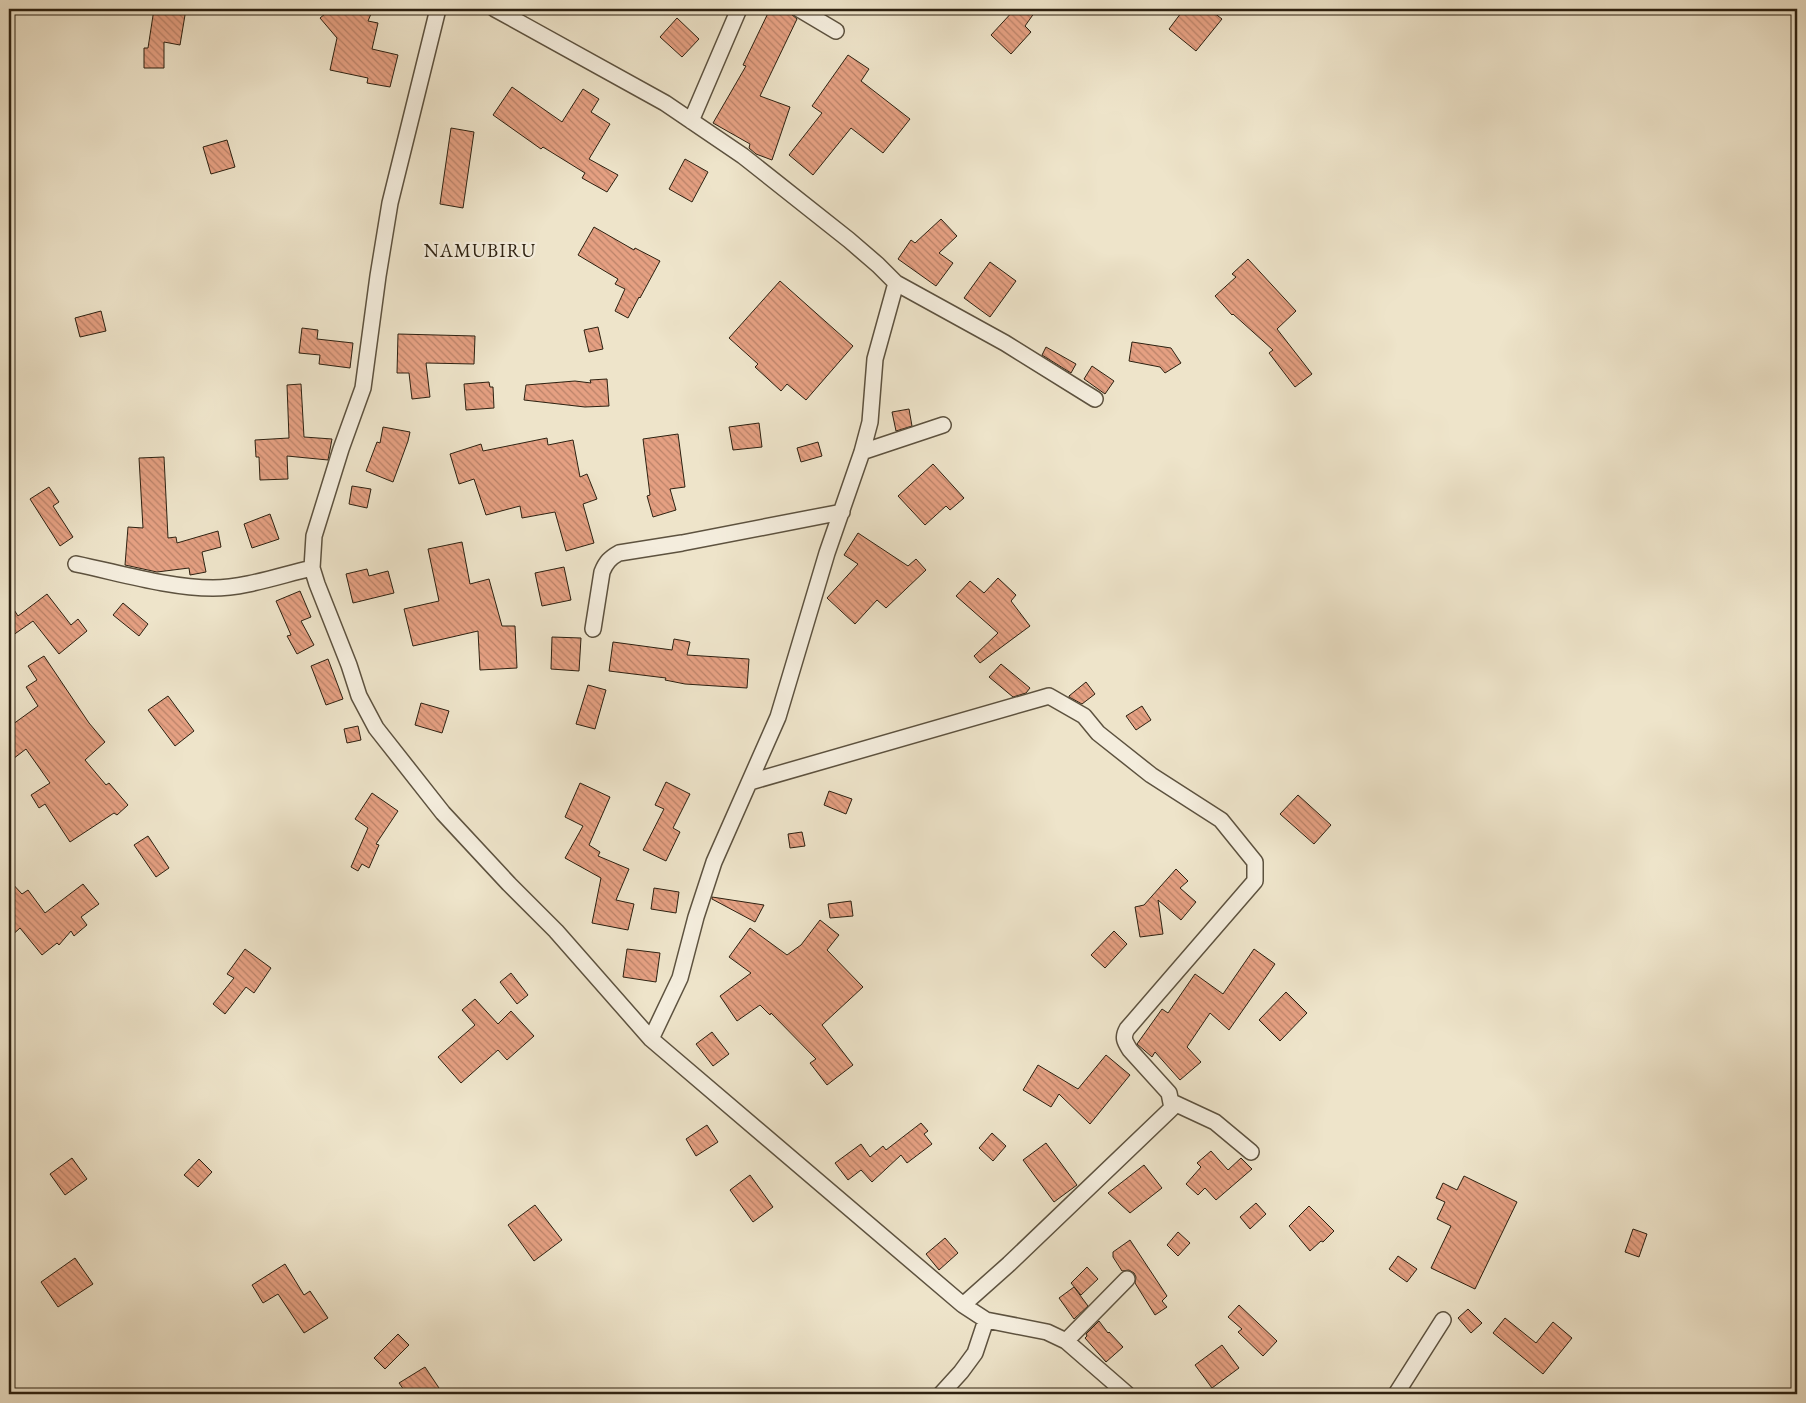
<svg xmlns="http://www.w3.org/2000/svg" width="1806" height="1403" font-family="'EB Garamond',serif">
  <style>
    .building { fill: url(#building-back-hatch); stroke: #2d2111 }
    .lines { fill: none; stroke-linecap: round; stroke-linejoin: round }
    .street-casing { stroke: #5d523f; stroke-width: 18 }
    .street { stroke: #f4eddd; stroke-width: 15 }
    .labels { text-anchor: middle; stroke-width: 4.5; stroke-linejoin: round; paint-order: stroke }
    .quarter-label { font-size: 19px; letter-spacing: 1px; fill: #2d2111; stroke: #f4eddd }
  </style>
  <defs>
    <pattern id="building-back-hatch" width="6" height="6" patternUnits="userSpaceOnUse" patternTransform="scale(1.25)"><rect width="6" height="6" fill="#e5a082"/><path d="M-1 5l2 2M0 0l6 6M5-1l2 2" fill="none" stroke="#ba8269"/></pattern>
  </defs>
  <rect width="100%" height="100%" fill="#eee4ca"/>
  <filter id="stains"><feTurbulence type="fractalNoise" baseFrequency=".004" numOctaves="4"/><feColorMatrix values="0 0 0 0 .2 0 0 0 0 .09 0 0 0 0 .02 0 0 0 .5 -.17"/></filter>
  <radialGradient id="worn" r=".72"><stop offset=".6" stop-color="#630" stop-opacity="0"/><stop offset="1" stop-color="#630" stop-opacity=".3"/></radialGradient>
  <path class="building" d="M 154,9 L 186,9 L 180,45 L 164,42 L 164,68 L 144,68 L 144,48 L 148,48 Z
    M 331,9 L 373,9 L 368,21 L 378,23 L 372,49 L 398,55 L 390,87 L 367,83 L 368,78 L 330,70 L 337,38 L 320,18 Z
    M 770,9 L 779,9 L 791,14 L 797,19 L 760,96 L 790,107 L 772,160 L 756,154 L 749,148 L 750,144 L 713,123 L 746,66 L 743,65 Z
    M 1015,9 L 1037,9 L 1025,26 L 1031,32 L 1011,54 L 991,35 Z
    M 1184,9 L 1209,9 L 1222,19 L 1196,51 L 1169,29 Z
    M 677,18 L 699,39 L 682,57 L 660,37 Z
    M 848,55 L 869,69 L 861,81 L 910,119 L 883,153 L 851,128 L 813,175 L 789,155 L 822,113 L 812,106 Z
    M 512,87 L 562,122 L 583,89 L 599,99 L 591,112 L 610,124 L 589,159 L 618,175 L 607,192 L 582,178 L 585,173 L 543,147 L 541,149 L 493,115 Z
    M 451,128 L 474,132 L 463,208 L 440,204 Z
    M 227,140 L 235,167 L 211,174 L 203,147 Z
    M 685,159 L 708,172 L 692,202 L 669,189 Z
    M 941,219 L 957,236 L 939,253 L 953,263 L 936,286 L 898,259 L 911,240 L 915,243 Z
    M 594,227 L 634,250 L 635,248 L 660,261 L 640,298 L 639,297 L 628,318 L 615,311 L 625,289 L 615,284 L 618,279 L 578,255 Z
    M 1248,259 L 1296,311 L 1277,329 L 1312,374 L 1295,387 L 1269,353 L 1273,350 L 1233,314 L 1232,315 L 1215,296 L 1236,277 L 1232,274 Z
    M 990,262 L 1016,281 L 990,317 L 964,298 Z
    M 780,281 L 853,346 L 806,400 L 787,384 L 781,391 L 755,367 L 758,364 L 729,338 Z
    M 101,311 L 106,331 L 80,337 L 75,318 Z
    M 598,327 L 603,349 L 589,352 L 584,330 Z
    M 302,328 L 318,330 L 317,339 L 353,343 L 350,368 L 319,364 L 320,355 L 299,353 Z
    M 398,334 L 475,336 L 474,364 L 426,363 L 430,397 L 412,399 L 409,373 L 397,373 Z
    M 1132,342 L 1171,348 L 1181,363 L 1165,373 L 1160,367 L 1129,361 Z
    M 1046,347 L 1076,364 L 1071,373 L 1042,355 Z
    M 1092,366 L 1114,381 L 1105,394 L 1084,379 Z
    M 607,379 L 609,406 L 585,407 L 524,400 L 526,385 L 575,381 L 591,383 L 590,380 Z
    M 489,382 L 490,387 L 493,387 L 494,408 L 466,410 L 464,384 Z
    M 301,384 L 304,437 L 332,439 L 328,460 L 287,456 L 288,479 L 260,480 L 259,457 L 256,457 L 255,440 L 289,438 L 287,385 Z
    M 909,409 L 912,426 L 896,431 L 892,412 Z
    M 759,423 L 762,447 L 733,450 L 729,427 Z
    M 383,427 L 410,432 L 408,441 L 393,482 L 366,471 L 377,442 L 380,443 Z
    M 678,434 L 685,487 L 670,489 L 676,510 L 653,517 L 647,496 L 650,495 L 643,439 Z
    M 547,438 L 548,445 L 573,440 L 580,477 L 587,474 L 597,499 L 583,504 L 594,543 L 566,551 L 555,512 L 522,518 L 520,506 L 486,515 L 474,479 L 459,484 L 450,454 L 481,444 L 483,451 Z
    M 818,442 L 822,456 L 801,462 L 797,448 Z
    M 164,457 L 168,538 L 176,537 L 177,543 L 218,531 L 221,547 L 202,552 L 206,572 L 190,575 L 189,568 L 157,572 L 125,565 L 128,527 L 143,528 L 139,458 Z
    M 933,464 L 964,498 L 950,510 L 946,506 L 925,525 L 898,496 Z
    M 352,486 L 371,489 L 367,508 L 349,504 Z
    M 49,487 L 59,502 L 53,506 L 73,537 L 60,546 L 30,499 Z
    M 270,514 L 279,539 L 252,548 L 244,524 Z
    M 858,533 L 908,566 L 916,559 L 926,570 L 886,608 L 877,600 L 855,624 L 827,598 L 858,564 L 844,555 Z
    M 462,542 L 470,584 L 489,579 L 502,626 L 515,626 L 517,668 L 480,670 L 478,631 L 413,646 L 404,609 L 439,601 L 428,549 Z
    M 564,567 L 571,600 L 542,606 L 535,573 Z
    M 367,569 L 369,576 L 388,571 L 394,593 L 353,603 L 346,574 Z
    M 998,578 L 1016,595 L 1011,601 L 1030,626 L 980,663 L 974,656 L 998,633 L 956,596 L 970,581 L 984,593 Z
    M 300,591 L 311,617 L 301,621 L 314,645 L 297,654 L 287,636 L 291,635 L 276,601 Z
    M 47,594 L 71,625 L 78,619 L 87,631 L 59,654 L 33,621 L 9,638 L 9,602 L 18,616 Z
    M 123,603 L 148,624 L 139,636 L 113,615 Z
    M 552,637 L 581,638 L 579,671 L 551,669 Z
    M 674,639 L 690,642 L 687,655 L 749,659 L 747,688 L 685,684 L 665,680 L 666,678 L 609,671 L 613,642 L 672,650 Z
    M 44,656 L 89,723 L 105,742 L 85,760 L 106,785 L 109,783 L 128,805 L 117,815 L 114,813 L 70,842 L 45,804 L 39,808 L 31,795 L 50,783 L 26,749 L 9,762 L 9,727 L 38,706 L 26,687 L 37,680 L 28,666 Z
    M 328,659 L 343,699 L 326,705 L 311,666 Z
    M 1001,664 L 1030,688 L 1026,693 L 1013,697 L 989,677 Z
    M 1086,682 L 1095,694 L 1082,704 L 1069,697 L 1069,696 Z
    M 588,685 L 606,690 L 595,729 L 576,724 Z
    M 168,696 L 194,731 L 175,746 L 148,710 Z
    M 421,703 L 449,711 L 442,733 L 415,725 Z
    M 1142,706 L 1151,720 L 1136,730 L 1126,716 Z
    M 358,726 L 361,740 L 347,743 L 344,729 Z
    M 666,782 L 690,794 L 673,828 L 680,832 L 666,861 L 643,850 L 664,809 L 655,805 Z
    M 580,783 L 610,797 L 589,845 L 600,852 L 598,856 L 629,869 L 616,900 L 634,904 L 628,930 L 592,923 L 601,878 L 565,858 L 583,826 L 565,817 Z
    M 829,791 L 852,799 L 846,814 L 824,805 Z
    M 372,793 L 398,811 L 376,844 L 379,845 L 369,868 L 362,864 L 358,871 L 351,867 L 368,828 L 355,819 Z
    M 1298,795 L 1331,825 L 1314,844 L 1280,814 Z
    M 802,832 L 805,846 L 790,848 L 788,834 Z
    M 148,836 L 169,868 L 156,877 L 134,845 Z
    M 1176,869 L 1188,881 L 1180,888 L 1196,902 L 1181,920 L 1158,900 L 1163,934 L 1140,937 L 1135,907 L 1144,905 Z
    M 9,880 L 22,894 L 28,890 L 45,913 L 83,884 L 99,904 L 81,917 L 87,925 L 74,936 L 71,931 L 59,945 L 57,943 L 42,955 L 20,928 L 9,938 Z
    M 654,888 L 679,892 L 676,913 L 651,909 Z
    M 712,897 L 764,905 L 755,922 L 712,899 Z
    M 851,901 L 853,916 L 830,918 L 828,904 Z
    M 820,920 L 839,935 L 827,950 L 863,987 L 822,1025 L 853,1065 L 827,1085 L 810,1063 L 816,1059 L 771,1013 L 770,1015 L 760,1005 L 737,1021 L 720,996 L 751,973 L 729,957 L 750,928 L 787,955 L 801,945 Z
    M 1114,931 L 1127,944 L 1105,968 L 1091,955 Z
    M 245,949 L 271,968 L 254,993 L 246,987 L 225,1014 L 213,1004 L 234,978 L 227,974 Z
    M 627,949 L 660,953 L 656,982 L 623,977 Z
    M 1254,949 L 1275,964 L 1229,1030 L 1210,1013 L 1187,1047 L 1201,1062 L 1180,1080 L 1155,1052 L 1152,1057 L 1137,1044 L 1162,1009 L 1168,1013 L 1195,974 L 1223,994 Z
    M 511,973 L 528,995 L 517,1004 L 500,982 Z
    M 1286,992 L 1307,1013 L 1280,1041 L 1259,1020 Z
    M 475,999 L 498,1024 L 511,1011 L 534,1036 L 507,1060 L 498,1050 L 461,1083 L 438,1057 L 475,1025 L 462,1010 Z
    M 712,1032 L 729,1054 L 713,1066 L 696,1044 Z
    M 1106,1055 L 1130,1075 L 1090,1124 L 1059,1094 L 1051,1107 L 1023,1090 L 1038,1065 L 1078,1089 Z
    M 921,1123 L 928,1131 L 924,1134 L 932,1144 L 907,1163 L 901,1155 L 872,1182 L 861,1170 L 848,1180 L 835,1163 L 861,1144 L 870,1157 L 883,1146 L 886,1150 Z
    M 707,1125 L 718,1142 L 696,1156 L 686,1139 Z
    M 992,1133 L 1006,1146 L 993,1161 L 979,1148 Z
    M 1046,1143 L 1077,1185 L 1054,1202 L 1023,1160 Z
    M 1211,1151 L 1228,1170 L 1241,1158 L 1252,1169 L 1216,1200 L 1205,1188 L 1198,1195 L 1186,1184 L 1201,1167 L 1197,1163 Z
    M 72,1158 L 87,1179 L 65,1195 L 50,1174 Z
    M 199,1159 L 212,1172 L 198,1187 L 184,1175 Z
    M 1144,1165 L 1162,1188 L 1130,1213 L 1108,1193 Z
    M 750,1175 L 773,1207 L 753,1222 L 730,1190 Z
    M 1464,1176 L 1517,1202 L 1475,1289 L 1431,1268 L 1451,1226 L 1437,1219 L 1445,1202 L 1436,1198 L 1443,1183 L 1457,1190 Z
    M 1256,1203 L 1266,1214 L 1250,1229 L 1240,1217 Z
    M 535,1205 L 562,1240 L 534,1261 L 508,1225 Z
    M 1309,1206 L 1334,1231 L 1323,1242 L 1321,1241 L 1310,1251 L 1289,1226 Z
    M 1633,1229 L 1647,1234 L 1639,1257 L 1625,1252 Z
    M 1178,1232 L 1190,1243 L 1178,1256 L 1167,1245 Z
    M 945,1238 L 958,1253 L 939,1270 L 926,1254 Z
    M 1130,1240 L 1167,1296 L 1162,1301 L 1167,1307 L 1155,1315 L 1135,1283 L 1136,1277 L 1134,1273 L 1129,1270 L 1122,1271 L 1113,1257 L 1113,1252 Z
    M 1398,1256 L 1417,1269 L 1407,1282 L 1389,1269 Z
    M 75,1258 L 93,1284 L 58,1307 L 41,1282 Z
    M 285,1264 L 304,1295 L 310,1291 L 328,1318 L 304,1333 L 278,1294 L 263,1303 L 252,1285 Z
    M 1087,1267 L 1098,1279 L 1081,1295 L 1071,1283 Z
    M 1074,1287 L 1088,1306 L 1074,1319 L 1059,1298 Z
    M 1239,1305 L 1277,1341 L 1263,1356 L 1238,1332 L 1242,1329 L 1228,1317 Z
    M 1468,1309 L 1482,1323 L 1471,1333 L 1458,1318 Z
    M 1505,1318 L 1536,1343 L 1553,1322 L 1572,1338 L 1543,1374 L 1493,1333 Z
    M 1099,1321 L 1108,1333 L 1109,1332 L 1123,1347 L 1106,1362 L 1085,1338 L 1087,1336 L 1086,1334 Z
    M 398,1334 L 409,1345 L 385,1369 L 374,1358 Z
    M 1222,1345 L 1239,1368 L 1212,1388 L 1195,1365 Z
    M 425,1367 L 443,1394 L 407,1394 L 399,1383 Z"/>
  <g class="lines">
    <g class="street-casing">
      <path id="street" d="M 438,9 L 390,203 L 378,276 L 363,388 L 341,449 L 314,536 L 312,568 L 317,584 L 349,665 L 359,696 L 376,728 L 443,813 L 509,884 L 556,931 L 651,1039 L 963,1305 L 986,1320 L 1047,1332 L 1066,1341 L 1127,1394
        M 495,9 L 665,103 L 743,156 L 849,240 L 878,265 L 896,283 L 1005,343 L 1095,399
        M 799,9 L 836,31
        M 691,121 L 739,9
        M 862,452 L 943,425
        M 76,564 C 120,573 169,588 213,588 C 245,588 281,575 312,568
        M 593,629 L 602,572 C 606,562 610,558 619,553 L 682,543 L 842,512
        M 750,782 L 1049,696 L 1084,716 L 1098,733 L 1151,775 L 1221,820 L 1255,862 L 1255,881 L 1127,1029 C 1122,1038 1125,1042 1130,1050 L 1169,1093 L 1172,1108 L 1009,1264 L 963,1305
        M 651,1039 L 680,978 L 696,917 L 714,862 L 778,717 L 827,553 L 862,452 L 870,422 L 875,359 L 896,283
        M 1172,1102 L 1215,1122 L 1251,1152
        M 1066,1341 L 1127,1279
        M 941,1394 L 961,1372 L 975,1353 L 986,1320
        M 1396,1394 L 1443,1320"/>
    </g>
    <use href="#street" class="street"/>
  </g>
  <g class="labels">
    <g class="quarter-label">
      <text x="480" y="257">NAMUBIRU</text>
    </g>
  </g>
  <rect width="1806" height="1403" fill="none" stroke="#eee4ca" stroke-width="30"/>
  <rect x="10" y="10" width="1786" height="1383" fill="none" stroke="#2d2111" stroke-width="2.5"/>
  <rect x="15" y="15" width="1776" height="1373" fill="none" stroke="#2d2111"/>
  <rect width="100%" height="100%" filter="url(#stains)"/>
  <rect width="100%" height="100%" fill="url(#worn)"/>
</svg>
